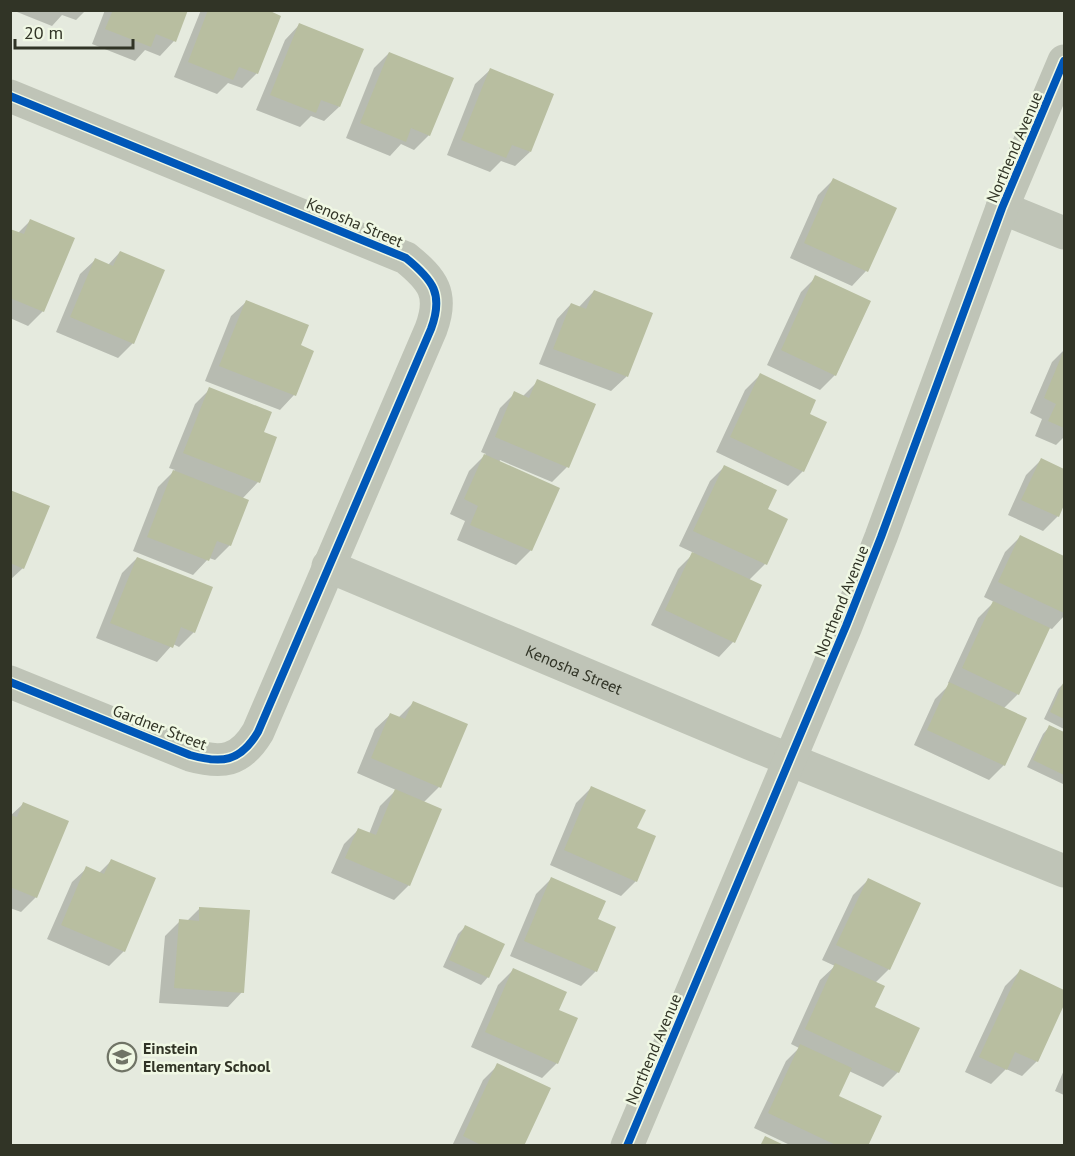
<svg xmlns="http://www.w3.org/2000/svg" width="1075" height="1156" font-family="'PT Sans',sans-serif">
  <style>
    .shadow { fill: #0003 }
    .building { fill: #b8bea0 }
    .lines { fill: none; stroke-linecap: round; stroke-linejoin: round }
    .minor { stroke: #bfc4b7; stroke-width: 33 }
    .cycleway-casing { stroke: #f0f8e4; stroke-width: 11 }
    .cycleway { stroke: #0057b8; stroke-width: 8 }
    .labels { text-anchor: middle; stroke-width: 5; stroke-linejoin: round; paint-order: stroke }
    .street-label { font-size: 16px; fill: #313426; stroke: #f0f8e4 }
    .poi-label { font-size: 16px; font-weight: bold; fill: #313426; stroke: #f0f8e4; text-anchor: start }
  </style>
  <rect width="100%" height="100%" fill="#e5eade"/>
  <path class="shadow" d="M 12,10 L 86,10 L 76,20 L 62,15 L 52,26 Z
    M 105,10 L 186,10 L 174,41 L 160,56 L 145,50 L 135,61 L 92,44 Z
    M 201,10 L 264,10 L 257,73 L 242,88 L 228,83 L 217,94 L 174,77 Z
    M 299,25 L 339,107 L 324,121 L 311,116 L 300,127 L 256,110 L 285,40 Z
    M 389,53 L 429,135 L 414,150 L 401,144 L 390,156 L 346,138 L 374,68 Z
    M 490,70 L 530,152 L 515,166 L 501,161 L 490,172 L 447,155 L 475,84 Z
    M 833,180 L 866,271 L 852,286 L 790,258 L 818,195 Z
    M 30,221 L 43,311 L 28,326 L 10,318 L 10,230 L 18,233 Z
    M 120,252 L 133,343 L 118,358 L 56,332 L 80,274 L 95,260 L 108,265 Z
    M 816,277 L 835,375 L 820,390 L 767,365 L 801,292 Z
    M 594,291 L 651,314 L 626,377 L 611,391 L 539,364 L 557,319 L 571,304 L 579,307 Z
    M 246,302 L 299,346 L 312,351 L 294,395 L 280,410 L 205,381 L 231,316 Z
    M 1064,350 L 1064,437 L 1056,445 L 1035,436 L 1042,419 L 1030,413 L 1052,362 Z
    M 760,375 L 808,415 L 803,471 L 788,486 L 716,452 L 745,390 Z
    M 538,381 L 567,467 L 552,482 L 500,460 L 499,463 L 531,550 L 516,565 L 457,540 L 465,521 L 450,514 L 469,471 L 486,454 L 481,452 L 500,408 L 515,393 L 523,396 Z
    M 210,389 L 262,433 L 275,438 L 258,482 L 242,499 L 230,545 L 215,560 L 209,558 L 193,575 L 133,551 L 158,487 L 175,470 L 169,468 L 195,404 Z
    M 1041,460 L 1064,471 L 1064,502 L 1058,516 L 1043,531 L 1008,515 L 1026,475 Z
    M 724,467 L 766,510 L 786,520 L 765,564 L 749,580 L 733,642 L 719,657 L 651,625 L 678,569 L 694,553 L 679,546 L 710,481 Z
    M 10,492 L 23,568 L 10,580 Z
    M 1020,537 L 1064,557 L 1064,616 L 1052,629 L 1049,628 L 1018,694 L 1003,709 L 1004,765 L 989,780 L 914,745 L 935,699 L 950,684 L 948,683 L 978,618 L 994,602 L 984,597 L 1005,552 Z
    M 137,558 L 194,632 L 179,647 L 173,644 L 157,662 L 96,638 L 122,573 Z
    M 1064,683 L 1064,729 L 1044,719 L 1058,689 Z
    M 413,703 L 439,787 L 423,803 L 409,885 L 394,900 L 331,873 L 344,844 L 359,829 L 369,834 L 380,806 L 396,790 L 357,773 L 375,729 L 390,715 L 398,718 Z
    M 1050,726 L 1064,733 L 1064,782 L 1063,784 L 1027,767 L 1043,734 Z
    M 591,788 L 636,881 L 621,896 L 550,865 L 576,803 Z
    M 23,804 L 36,897 L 21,912 L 10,908 L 10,816 Z
    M 111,861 L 124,951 L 109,966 L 47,939 L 72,882 L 87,868 L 99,873 Z
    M 551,879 L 596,920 L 596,971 L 581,986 L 510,956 L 536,894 Z
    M 868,880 L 889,969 L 875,983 L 873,1007 L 898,1072 L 883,1087 L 849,1071 L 837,1096 L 867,1146 L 792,1146 L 754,1128 L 786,1061 L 799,1048 L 791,1044 L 820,980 L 835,966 L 822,960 L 853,895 Z
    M 200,908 L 242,992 L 228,1007 L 159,1003 L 165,936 L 180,921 L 187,921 Z
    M 465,927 L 503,945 L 488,977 L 481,985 L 443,967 L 458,934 Z
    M 513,970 L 557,1011 L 557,1063 L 542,1078 L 471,1047 L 498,985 Z
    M 1020,971 L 1064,991 L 1064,1002 L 1037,1061 L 1022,1076 L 1006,1069 L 991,1084 L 965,1072 L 1005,986 Z
    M 498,1065 L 522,1146 L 452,1146 L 483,1080 Z
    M 1064,1070 L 1064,1095 L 1055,1091 Z"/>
  <path class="building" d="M 113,10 L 188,10 L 176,42 L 156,34 L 151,47 L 105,29 Z
    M 208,10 L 268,10 L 281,16 L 258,74 L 239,67 L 233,80 L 188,62 Z
    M 299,23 L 364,49 L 340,107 L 321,100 L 316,113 L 270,95 Z
    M 389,52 L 454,78 L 430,136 L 411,128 L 406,142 L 360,123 Z
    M 490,68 L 554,94 L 531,152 L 512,145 L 506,158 L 461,140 Z
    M 833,178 L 897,208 L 868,272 L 804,243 Z
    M 30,219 L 75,238 L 44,312 L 10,298 L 10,229 L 24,234 Z
    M 120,251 L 165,270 L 134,344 L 70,317 L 95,258 L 113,266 Z
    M 815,275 L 871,301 L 836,376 L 781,350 Z
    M 594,290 L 653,313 L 628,377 L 553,349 L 571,303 L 586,309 Z
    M 246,300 L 309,325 L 301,345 L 314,351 L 296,396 L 219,366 Z
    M 1064,350 L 1064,428 L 1048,421 L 1056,404 L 1044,398 Z
    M 760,373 L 816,400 L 810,414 L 827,422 L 804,472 L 730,437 Z
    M 537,379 L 596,404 L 569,468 L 495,437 L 514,391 L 529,398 Z
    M 209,387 L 272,412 L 264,432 L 277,437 L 260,483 L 183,453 Z
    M 484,454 L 560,488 L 532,551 L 470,525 L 478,506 L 464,499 Z
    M 1041,458 L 1064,469 L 1064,505 L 1059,517 L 1021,500 Z
    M 724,465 L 777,490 L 768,509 L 788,519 L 767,565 L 693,531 Z
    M 173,470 L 249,500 L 231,546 L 217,541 L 209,561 L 147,537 Z
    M 10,490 L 50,506 L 24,569 L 10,563 Z
    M 1020,535 L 1064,556 L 1064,613 L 998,582 Z
    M 692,552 L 762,585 L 735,643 L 665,610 Z
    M 137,557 L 213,587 L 195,633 L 181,627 L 173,648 L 110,623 Z
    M 993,601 L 1050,628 L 1019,695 L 962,668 Z
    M 1064,681 L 1064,719 L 1050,712 Z
    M 949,682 L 1027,718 L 1005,766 L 927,730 Z
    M 413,701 L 468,724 L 441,788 L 371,758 L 390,713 L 405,719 Z
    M 1049,725 L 1064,732 L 1064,775 L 1033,760 Z
    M 591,786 L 646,810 L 637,828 L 656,836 L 637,882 L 564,850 Z
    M 395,789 L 442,809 L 410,886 L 345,858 L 358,828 L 376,835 Z
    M 23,802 L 69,821 L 37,898 L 10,887 L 10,815 L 17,817 Z
    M 111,859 L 156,878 L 125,952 L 61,925 L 86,866 L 104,874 Z
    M 551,877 L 606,901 L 598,919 L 616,927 L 597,972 L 524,941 Z
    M 868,878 L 921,903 L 890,970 L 836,945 Z
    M 199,907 L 250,910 L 244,993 L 174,988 L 179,919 L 199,921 Z
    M 465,925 L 505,944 L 489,978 L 449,960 Z
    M 835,963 L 885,986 L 875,1007 L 920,1028 L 899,1073 L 805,1029 Z
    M 513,968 L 567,992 L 559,1010 L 578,1018 L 558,1064 L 485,1032 Z
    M 1020,969 L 1064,990 L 1064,1005 L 1038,1062 L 1015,1052 L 1007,1070 L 979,1057 Z
    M 800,1044 L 852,1068 L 839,1096 L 882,1116 L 868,1146 L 838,1146 L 768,1113 Z
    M 497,1063 L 551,1088 L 524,1146 L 483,1146 L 463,1136 Z
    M 765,1136 L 786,1146 L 760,1146 Z"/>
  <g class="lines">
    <g class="minor">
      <path d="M 10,96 L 406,258 C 433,280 444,294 431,329 L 258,732 C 240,762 222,764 190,755 L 10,682"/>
      <path d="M 1002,208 L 1064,233"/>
      <path id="s1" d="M 328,566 L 751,744 L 1064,871"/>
      <path d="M 627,1146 L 846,626 L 881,537 L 1002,208 L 1064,61"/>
    </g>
    <g class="cycleway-casing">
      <path id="cycleway" d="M 10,96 L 406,258 C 433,280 444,294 431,329 L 258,732 C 240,762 222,764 190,755 L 10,682
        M 627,1146 L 846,626 L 881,537 L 1002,208 L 1064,61"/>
    </g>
    <use href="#cycleway" class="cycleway"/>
  </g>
  <defs>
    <g id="school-ring" transform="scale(1.5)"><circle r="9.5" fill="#f0f8e4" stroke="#707466" stroke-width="1.5"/><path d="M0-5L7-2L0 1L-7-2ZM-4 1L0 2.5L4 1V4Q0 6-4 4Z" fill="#707466"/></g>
  </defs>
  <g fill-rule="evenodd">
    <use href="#school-ring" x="122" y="1057"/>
  </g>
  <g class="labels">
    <g class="street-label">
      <text transform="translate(1014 147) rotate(-67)" y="6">Northend Avenue</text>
      <text transform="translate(355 222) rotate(23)" y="6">Kenosha Street</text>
      <text transform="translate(841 601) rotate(-68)" y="6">Northend Avenue</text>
      <text dy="6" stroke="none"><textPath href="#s1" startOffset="267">Kenosha Street</textPath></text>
      <text transform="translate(160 727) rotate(21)" y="6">Gardner Street</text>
      <text transform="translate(653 1049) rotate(-67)" y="6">Northend Avenue</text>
    </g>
    <g class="poi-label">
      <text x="143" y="1054">Einstein<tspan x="143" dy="18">Elementary School</tspan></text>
    </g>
  </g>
  <rect width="1075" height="1156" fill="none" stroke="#313426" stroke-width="24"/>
  <path d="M15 39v9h118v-9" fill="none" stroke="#313426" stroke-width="3"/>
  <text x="24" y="39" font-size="18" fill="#313426" stroke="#f0f8e4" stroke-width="4.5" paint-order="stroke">20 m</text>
</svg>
